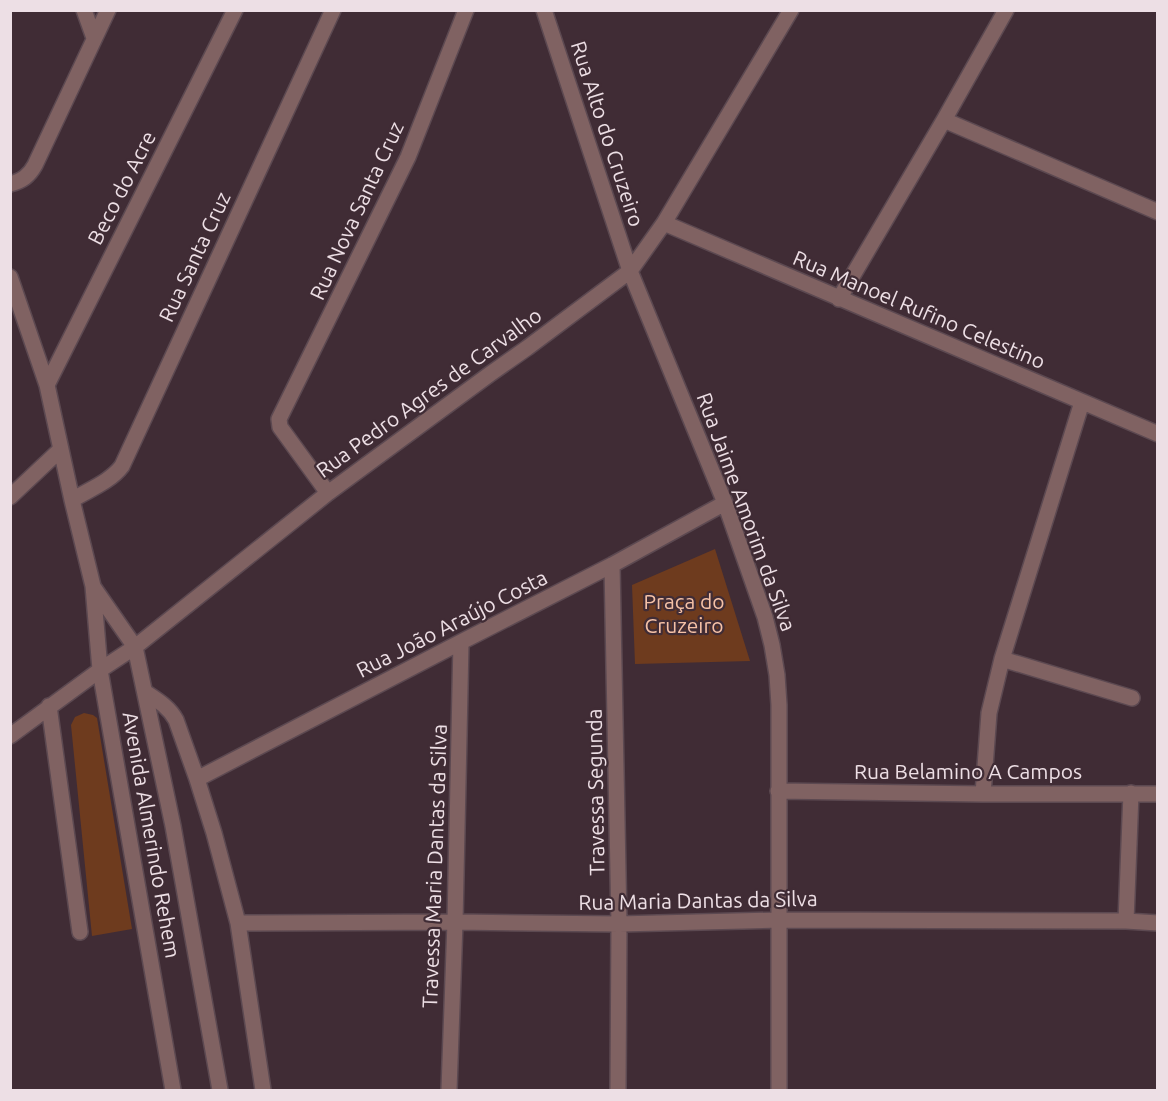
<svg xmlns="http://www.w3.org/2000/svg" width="1168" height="1101" font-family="Ubuntu,sans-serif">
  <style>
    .green { fill: #6e3b1e }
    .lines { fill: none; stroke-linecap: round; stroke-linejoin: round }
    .minor-casing { stroke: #5c4951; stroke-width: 18 }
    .minor { stroke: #806262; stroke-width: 15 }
    .labels { text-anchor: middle; stroke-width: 4.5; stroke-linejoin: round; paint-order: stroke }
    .street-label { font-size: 21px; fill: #eddfe5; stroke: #402c35 }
    .park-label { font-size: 21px; fill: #f5c1a6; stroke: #402c35 }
  </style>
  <rect width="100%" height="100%" fill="#402c35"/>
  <path class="green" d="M 715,549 L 750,661 L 635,664 L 632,585 Z
    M 84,713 L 93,715 L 97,718 L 132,929 L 92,936 L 71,725 L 75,717 Z"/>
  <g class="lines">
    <g class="minor-casing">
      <path id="minor" d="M 84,10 L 94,38
        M 544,10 L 630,271 L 725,503 L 765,617 L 772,645 L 777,675 L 779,705 L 779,1090
        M 944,120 L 1158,212
        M 10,184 C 22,181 29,176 35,165 L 108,10
        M 664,223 L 1158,434
        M 10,277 L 47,385 L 72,500 L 93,586 L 100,670 L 173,1090
        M 839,299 L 944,120 L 1006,10
        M 47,385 L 235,10
        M 328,493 L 280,427 L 279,419 L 408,157 L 466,10
        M 10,497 L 61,449
        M 72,500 C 88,490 110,482 122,466 L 333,10
        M 612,565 L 619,924 L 618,1090
        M 94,588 L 135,647 L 173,826 L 220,1090
        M 1002,659 L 1132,698
        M 145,692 C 157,700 169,707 176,720 L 197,779 L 214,833 L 238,923 L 263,1090
        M 49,706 L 80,932
        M 10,736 L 100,670 L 135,647 L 328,493 L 490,374 L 527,348 L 630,271 L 664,223 L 791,10
        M 197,779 L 461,642 L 612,565 L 725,503
        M 778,791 L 983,794 L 1158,794
        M 983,794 L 989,713 L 1002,659 L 1082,402
        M 1126,921 L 1131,793
        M 238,923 L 455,922 L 619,924 L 779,920 L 1126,921 L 1158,923
        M 449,1090 L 455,922 L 461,642"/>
    </g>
    <use href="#minor" class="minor"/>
  </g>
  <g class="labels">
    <g class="street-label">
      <text transform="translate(607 134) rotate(72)" y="7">Rua Alto do Cruzeiro</text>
      <text transform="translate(122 188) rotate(-63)" y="7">Beco do Acre</text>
      <text transform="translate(357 211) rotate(-65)" y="7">Rua Nova Santa Cruz</text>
      <text transform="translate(195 257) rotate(-65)" y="7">Rua Santa Cruz</text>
      <text transform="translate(919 310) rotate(23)" y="7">Rua Manoel Rufino Celestino</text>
      <text transform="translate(429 393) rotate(-36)" y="7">Rua Pedro Agres de Carvalho</text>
      <text transform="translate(746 512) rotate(70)" y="7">Rua Jaime Amorim da Silva</text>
      <text transform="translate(452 624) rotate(-27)" y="7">Rua João Araújo Costa</text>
      <text x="968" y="779">Rua Belamino A Campos</text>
      <text transform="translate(596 792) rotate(-91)" y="7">Travessa Segunda</text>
      <text transform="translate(151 835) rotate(80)" y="7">Avenida Almerindo Rehem</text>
      <text transform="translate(435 866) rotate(-88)" y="7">Travessa Maria Dantas da Silva</text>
      <text transform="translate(698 901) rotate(-1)" y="7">Rua Maria Dantas da Silva</text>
    </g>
    <g class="park-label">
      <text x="684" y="609">Praça do<tspan x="684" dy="24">Cruzeiro</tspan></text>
    </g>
  </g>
  <rect width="1168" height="1101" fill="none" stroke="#eddfe5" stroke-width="24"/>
</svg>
